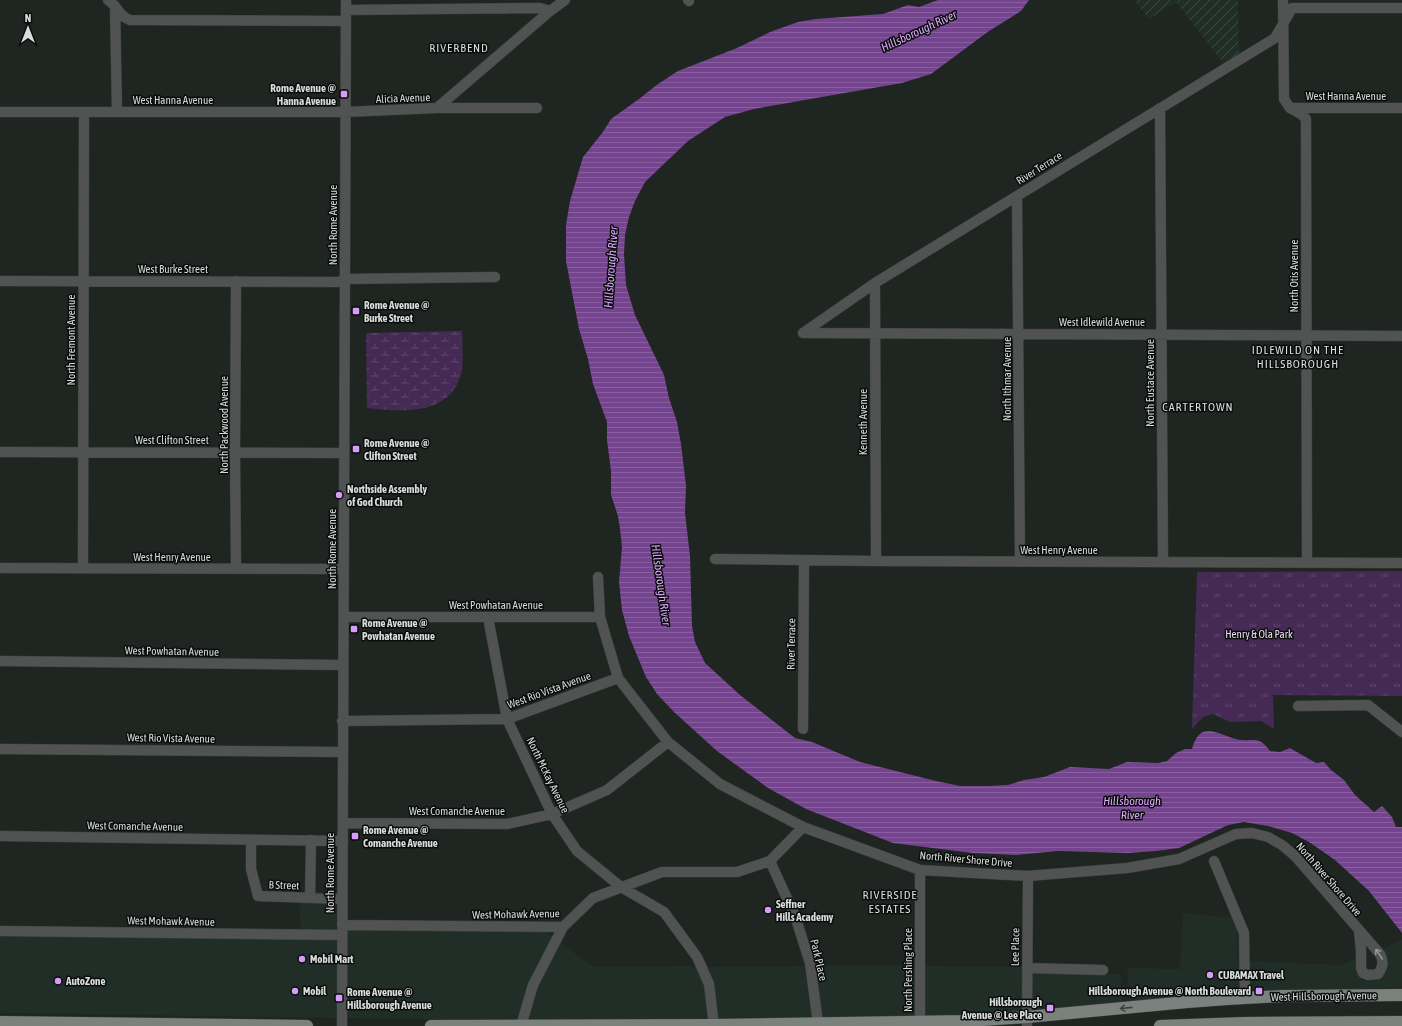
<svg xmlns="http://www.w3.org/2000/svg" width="1402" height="1026" font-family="'Asap Condensed',sans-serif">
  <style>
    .built { fill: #212e27 }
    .industrial { fill: url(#industrial-furrows) }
    .wetland { fill: url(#wetland-marsh) }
    .park { fill: url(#park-tufts) }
    .water { fill: url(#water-rules) }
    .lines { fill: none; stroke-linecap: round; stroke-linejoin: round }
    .minor-casing { stroke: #393f3b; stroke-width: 11 }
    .major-casing { stroke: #393f3b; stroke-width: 13 }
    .minor { stroke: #505351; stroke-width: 10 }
    .major { stroke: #7b827e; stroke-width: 12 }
    .oneway { stroke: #949896 }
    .oneway2 { stroke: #3d423f }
    .poi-dot { fill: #d79bf9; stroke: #0a0d0c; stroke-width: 1.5 }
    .labels { text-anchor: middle; stroke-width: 3; stroke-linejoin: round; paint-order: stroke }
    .poi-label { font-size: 11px; font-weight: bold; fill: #d8dcda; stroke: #0a0d0c; text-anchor: start }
    .street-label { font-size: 11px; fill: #d8dcda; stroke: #0a0d0c }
    .park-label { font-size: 11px; fill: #e9ddf2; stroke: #0a0d0c }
    .water-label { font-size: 12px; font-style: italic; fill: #dba8fa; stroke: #0a0d0c }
    .neighbourhood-label { font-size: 12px; letter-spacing: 1px; fill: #d8dcda; stroke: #0a0d0c }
  </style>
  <defs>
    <pattern id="industrial-furrows" width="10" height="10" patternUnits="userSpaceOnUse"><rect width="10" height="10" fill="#212e27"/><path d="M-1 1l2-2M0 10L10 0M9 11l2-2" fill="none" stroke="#404c46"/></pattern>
    <pattern id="wetland-marsh" width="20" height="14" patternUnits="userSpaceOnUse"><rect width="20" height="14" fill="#462a56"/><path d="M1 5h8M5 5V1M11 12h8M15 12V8" fill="none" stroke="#60486e"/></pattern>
    <pattern id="park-tufts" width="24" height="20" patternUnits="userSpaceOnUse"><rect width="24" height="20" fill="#462a56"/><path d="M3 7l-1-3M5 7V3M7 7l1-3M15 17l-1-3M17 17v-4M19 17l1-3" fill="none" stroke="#60486e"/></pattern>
    <pattern id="water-rules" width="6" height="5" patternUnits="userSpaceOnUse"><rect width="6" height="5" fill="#75448f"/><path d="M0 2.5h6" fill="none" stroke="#885e9e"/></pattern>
  </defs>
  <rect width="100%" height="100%" fill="#1f2521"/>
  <path class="built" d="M 299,902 L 339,903 L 339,931 L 301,930 Z
    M 1183,913 L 1233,918 L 1237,927 L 1237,960 L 1240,961 L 1241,993 L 1130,1002 L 1127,968 L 1180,969 Z
    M 346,929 L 545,931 L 553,937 L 519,1020 L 346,1018 Z
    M 0,935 L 338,939 L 338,1018 L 0,1013 Z
    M 1402,940 L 1402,987 L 1249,993 L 1248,961 L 1341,965 L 1357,958 L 1357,968 L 1378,979 L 1381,949 Z
    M 559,942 L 594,967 L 697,966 L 705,985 L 709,1018 L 527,1020 L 536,987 Z
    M 807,966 L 814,1017 L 717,1018 L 705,967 Z
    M 815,966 L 916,966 L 916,1016 L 822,1017 Z
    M 924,966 L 1023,967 L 1023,1011 L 994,1014 L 923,1016 Z
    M 1031,973 L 1120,974 L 1123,1002 L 1031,1011 Z"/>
  <path class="industrial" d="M 1134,0 L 1238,0 L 1239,55 L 1224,64 L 1176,2 L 1149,19 Z"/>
  <path class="wetland" d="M 462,331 C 462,342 464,365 461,374 C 450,416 401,412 367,408 L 366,333 Z"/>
  <path class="park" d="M 1402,571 L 1402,696 L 1273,695 L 1274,729 L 1261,721 L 1230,722 L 1213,714 L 1203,717 L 1192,729 L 1197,572 Z"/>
  <path class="water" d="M 938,0 L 1029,0 L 1021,11 L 989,31 L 931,74 L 902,83 L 754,109 L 725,117 L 688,141 L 645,182 L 635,201 L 629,217 L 625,235 L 624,254 L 626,285 L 635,315 L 664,375 L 669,398 L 677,422 L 681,444 L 686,486 L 685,513 L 690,556 L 692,626 L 695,642 L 705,663 L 740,695 L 795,738 L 812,742 L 860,762 L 936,781 L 960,786 L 988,786 L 1008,785 L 1024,780 L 1044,777 L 1070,767 L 1109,769 L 1127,762 L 1158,763 L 1167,761 L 1176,753 L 1185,749 L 1192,749 C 1201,717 1220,737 1240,740 C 1256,741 1259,736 1270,751 L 1280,752 L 1290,748 L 1316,763 L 1324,762 L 1331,770 L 1344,780 L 1355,795 L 1374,812 L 1382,806 L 1392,817 L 1396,827 L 1402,827 L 1402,933 L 1369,891 L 1335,860 L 1309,842 L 1292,833 L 1268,826 L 1244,822 L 1228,825 L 1179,848 L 1156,851 L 1128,853 L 1058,851 L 1016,855 L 973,853 L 893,843 L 806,809 L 768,788 L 717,751 L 674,712 L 657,694 L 646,677 L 629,636 L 622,610 L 619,582 L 622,547 L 620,529 L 618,516 L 611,495 L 611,471 L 607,440 L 607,422 L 593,384 L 588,359 L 579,329 L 566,261 L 566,225 L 570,201 L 583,157 L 603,132 L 611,119 L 639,99 L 658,84 L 678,71 L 737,48 L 770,32 L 798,22 L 816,19 L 883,14 L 908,5 L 919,7 Z"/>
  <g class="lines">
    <g class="minor-casing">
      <path id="minor" d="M 108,0 C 119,7 118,16 130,20 L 346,21
        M 688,0 L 689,1
        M 1283,0 L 1284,99 L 1290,108 L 1301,114 L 1306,119 L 1307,562
        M 115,6 L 117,112
        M 346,10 L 540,8 L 550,11
        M 437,108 L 537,108
        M 1160,108 L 1163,562
        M 1292,108 L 1402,108
        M 0,112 L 345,112 L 437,108 L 550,11 L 565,0
        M 1017,196 L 1020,562
        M 0,281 L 338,282 L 345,279 L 495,277
        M 236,281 L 235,453 L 236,569
        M 875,283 L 876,561
        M 803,333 L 875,283 L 1275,38 L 1292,8 L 1402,8
        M 803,333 L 1402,336
        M 0,452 L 344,453
        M 715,559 L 876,561 L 1402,563
        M 0,568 L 344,569
        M 83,568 L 84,112
        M 598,577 L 600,617 L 618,678 L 668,742 L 720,784 L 803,827 L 920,870 L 1028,876 L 1127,868 L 1179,859 L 1236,834 L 1252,833 L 1268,837 L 1282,845 L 1295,856 L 1380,954 C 1384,962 1383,967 1378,974 L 1368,975 L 1363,973 L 1361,968 L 1361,950 L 1359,931
        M 344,617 L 600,617
        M 488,617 L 507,719 L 552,814 L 577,851 L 621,887 L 664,912 L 697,957 L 709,984 L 714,1026
        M 0,661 L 343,665
        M 1298,706 L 1368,705 L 1402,732
        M 342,721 L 507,719 L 618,678
        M 803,729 L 804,560
        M 0,749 L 342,752
        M 343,823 L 507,824 L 552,814 L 607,790 L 668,742
        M 0,836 L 343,841
        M 251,840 L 251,869 L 258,896 L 342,899
        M 770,861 L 795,916 L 810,963 L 818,1023
        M 1214,861 L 1244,933 L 1245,998
        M 310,898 L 311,840
        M 342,925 L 563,927 L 593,898 L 662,872 L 737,872 L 770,861 L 803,827
        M 0,931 L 342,935
        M 1027,968 L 1103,970
        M 920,1022 L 920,870
        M 342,1026 L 346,0
        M 521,1026 L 533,985 L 563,927
        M 1027,1026 L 1028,876"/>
    </g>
    <g class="major-casing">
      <path id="major" d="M 0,1022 L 307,1026
        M 431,1026 L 714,1025 L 968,1021 L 1027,1017 L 1187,1002 L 1227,999 L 1283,996 L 1402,995
        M 1160,1026 L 1245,1023 L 1402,1022"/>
    </g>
    <use href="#minor" class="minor"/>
    <use href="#major" class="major"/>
  </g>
  <defs><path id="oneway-shaft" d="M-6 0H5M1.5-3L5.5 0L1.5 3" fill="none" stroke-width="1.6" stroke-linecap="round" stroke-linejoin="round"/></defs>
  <use class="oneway" href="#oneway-shaft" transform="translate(1379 954) rotate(-124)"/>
  <use class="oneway2" href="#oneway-shaft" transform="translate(1126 1008) rotate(174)"/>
  <g class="poi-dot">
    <rect x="340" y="90" width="8" height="8" rx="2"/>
    <rect x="352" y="307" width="8" height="8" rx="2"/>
    <rect x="352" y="445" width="8" height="8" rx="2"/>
    <circle cx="339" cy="495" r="4"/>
    <rect x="350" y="625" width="8" height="8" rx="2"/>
    <rect x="351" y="832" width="8" height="8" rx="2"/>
    <circle cx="768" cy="910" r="4"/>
    <circle cx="302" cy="959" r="4"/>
    <circle cx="1210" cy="975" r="4"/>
    <circle cx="58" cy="981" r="4"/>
    <circle cx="295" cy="991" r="4"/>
    <rect x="1255" y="987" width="8" height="8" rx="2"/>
    <rect x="335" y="994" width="8" height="8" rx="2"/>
    <rect x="1046" y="1004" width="8" height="8" rx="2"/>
  </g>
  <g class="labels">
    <g class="poi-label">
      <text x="336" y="92" text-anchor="end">Rome Avenue @<tspan x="336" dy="13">Hanna Avenue</tspan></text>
      <text x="364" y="309">Rome Avenue @<tspan x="364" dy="13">Burke Street</tspan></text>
      <text x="364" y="447">Rome Avenue @<tspan x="364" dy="13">Clifton Street</tspan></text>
      <text x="347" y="493">Northside Assembly<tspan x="347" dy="13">of God Church</tspan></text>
      <text x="362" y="627">Rome Avenue @<tspan x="362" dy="13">Powhatan Avenue</tspan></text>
      <text x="363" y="834">Rome Avenue @<tspan x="363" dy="13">Comanche Avenue</tspan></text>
      <text x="776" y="908">Seffner<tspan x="776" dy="13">Hills Academy</tspan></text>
      <text x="310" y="963">Mobil Mart</text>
      <text x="1218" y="979">CUBAMAX Travel</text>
      <text x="66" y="985">AutoZone</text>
      <text x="303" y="995">Mobil</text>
      <text x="1251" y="995" text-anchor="end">Hillsborough Avenue @ North Boulevard</text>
      <text x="347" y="996">Rome Avenue @<tspan x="347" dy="13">Hillsborough Avenue</tspan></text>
      <text x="1042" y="1006" text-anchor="end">Hillsborough<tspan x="1042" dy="13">Avenue @ Lee Place</tspan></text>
    </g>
    <g class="street-label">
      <text x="1346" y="100">West Hanna Avenue</text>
      <text transform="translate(403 98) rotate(-2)" y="4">Alicia Avenue</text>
      <text x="173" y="104">West Hanna Avenue</text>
      <text transform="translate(1039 168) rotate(-32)" y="4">River Terrace</text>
      <text transform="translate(333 225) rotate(-90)" y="4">North Rome Avenue</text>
      <text x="173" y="273">West Burke Street</text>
      <text transform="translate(1294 276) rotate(-90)" y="4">North Otis Avenue</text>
      <text x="1102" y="326">West Idlewild Avenue</text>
      <text transform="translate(71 340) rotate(-90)" y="4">North Fremont Avenue</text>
      <text transform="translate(1007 379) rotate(-90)" y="4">North Ithmar Avenue</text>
      <text transform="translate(1150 383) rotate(-90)" y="4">North Eustace Avenue</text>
      <text transform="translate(863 422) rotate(-90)" y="4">Kenneth Avenue</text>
      <text transform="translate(224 425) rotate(-90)" y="4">North Packwood Avenue</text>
      <text x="172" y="444">West Clifton Street</text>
      <text transform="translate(332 549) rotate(-90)" y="4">North Rome Avenue</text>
      <text x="1059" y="554">West Henry Avenue</text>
      <text x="172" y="561">West Henry Avenue</text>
      <text x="496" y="609">West Powhatan Avenue</text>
      <text transform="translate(791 644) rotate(-89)" y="4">River Terrace</text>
      <text transform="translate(172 651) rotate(1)" y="4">West Powhatan Avenue</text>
      <text transform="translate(549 690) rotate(-20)" y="4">West Rio Vista Avenue</text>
      <text transform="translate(171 738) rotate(1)" y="4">West Rio Vista Avenue</text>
      <text transform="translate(548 775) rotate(64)" y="4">North McKay Avenue</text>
      <text x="457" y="815">West Comanche Avenue</text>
      <text transform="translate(135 826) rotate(1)" y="4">West Comanche Avenue</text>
      <text transform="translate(966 859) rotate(5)" y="4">North River Shore Drive</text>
      <text transform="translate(330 873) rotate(-90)" y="4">North Rome Avenue</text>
      <text transform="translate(1329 879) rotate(49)" y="4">North River Shore Drive</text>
      <text transform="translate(284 885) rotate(2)" y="4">B Street</text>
      <text transform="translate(516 914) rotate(-1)" y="4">West Mohawk Avenue</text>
      <text transform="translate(171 921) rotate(1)" y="4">West Mohawk Avenue</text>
      <text transform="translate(1015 947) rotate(-89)" y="4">Lee Place</text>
      <text transform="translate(819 960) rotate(77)" y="4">Park Place</text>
      <text transform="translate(908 970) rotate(-90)" y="4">North Pershing Place</text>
      <text transform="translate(1324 996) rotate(-1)" y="4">West Hillsborough Avenue</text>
    </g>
    <g class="park-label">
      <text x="1259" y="638">Henry &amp; Ola Park</text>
    </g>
    <g class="water-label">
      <text transform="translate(919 31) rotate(-25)" y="4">Hillsborough River</text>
      <text transform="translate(611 267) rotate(-86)" y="4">Hillsborough River</text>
      <text transform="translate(661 585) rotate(82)" y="4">Hillsborough River</text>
      <text x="1132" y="805">Hillsborough<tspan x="1132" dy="14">River</tspan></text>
    </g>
    <g class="neighbourhood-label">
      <text x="459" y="52">RIVERBEND</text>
      <text x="1298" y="354">IDLEWILD ON THE<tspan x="1298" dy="14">HILLSBOROUGH</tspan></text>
      <text x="1198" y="411">CARTERTOWN</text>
      <text x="890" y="899">RIVERSIDE<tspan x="890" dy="14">ESTATES</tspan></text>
    </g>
  </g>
  <g transform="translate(28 28)" stroke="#0a0d0c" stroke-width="3" paint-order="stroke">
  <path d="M0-3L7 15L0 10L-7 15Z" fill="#d8dcda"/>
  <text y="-6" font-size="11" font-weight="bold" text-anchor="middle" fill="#d8dcda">N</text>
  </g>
</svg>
